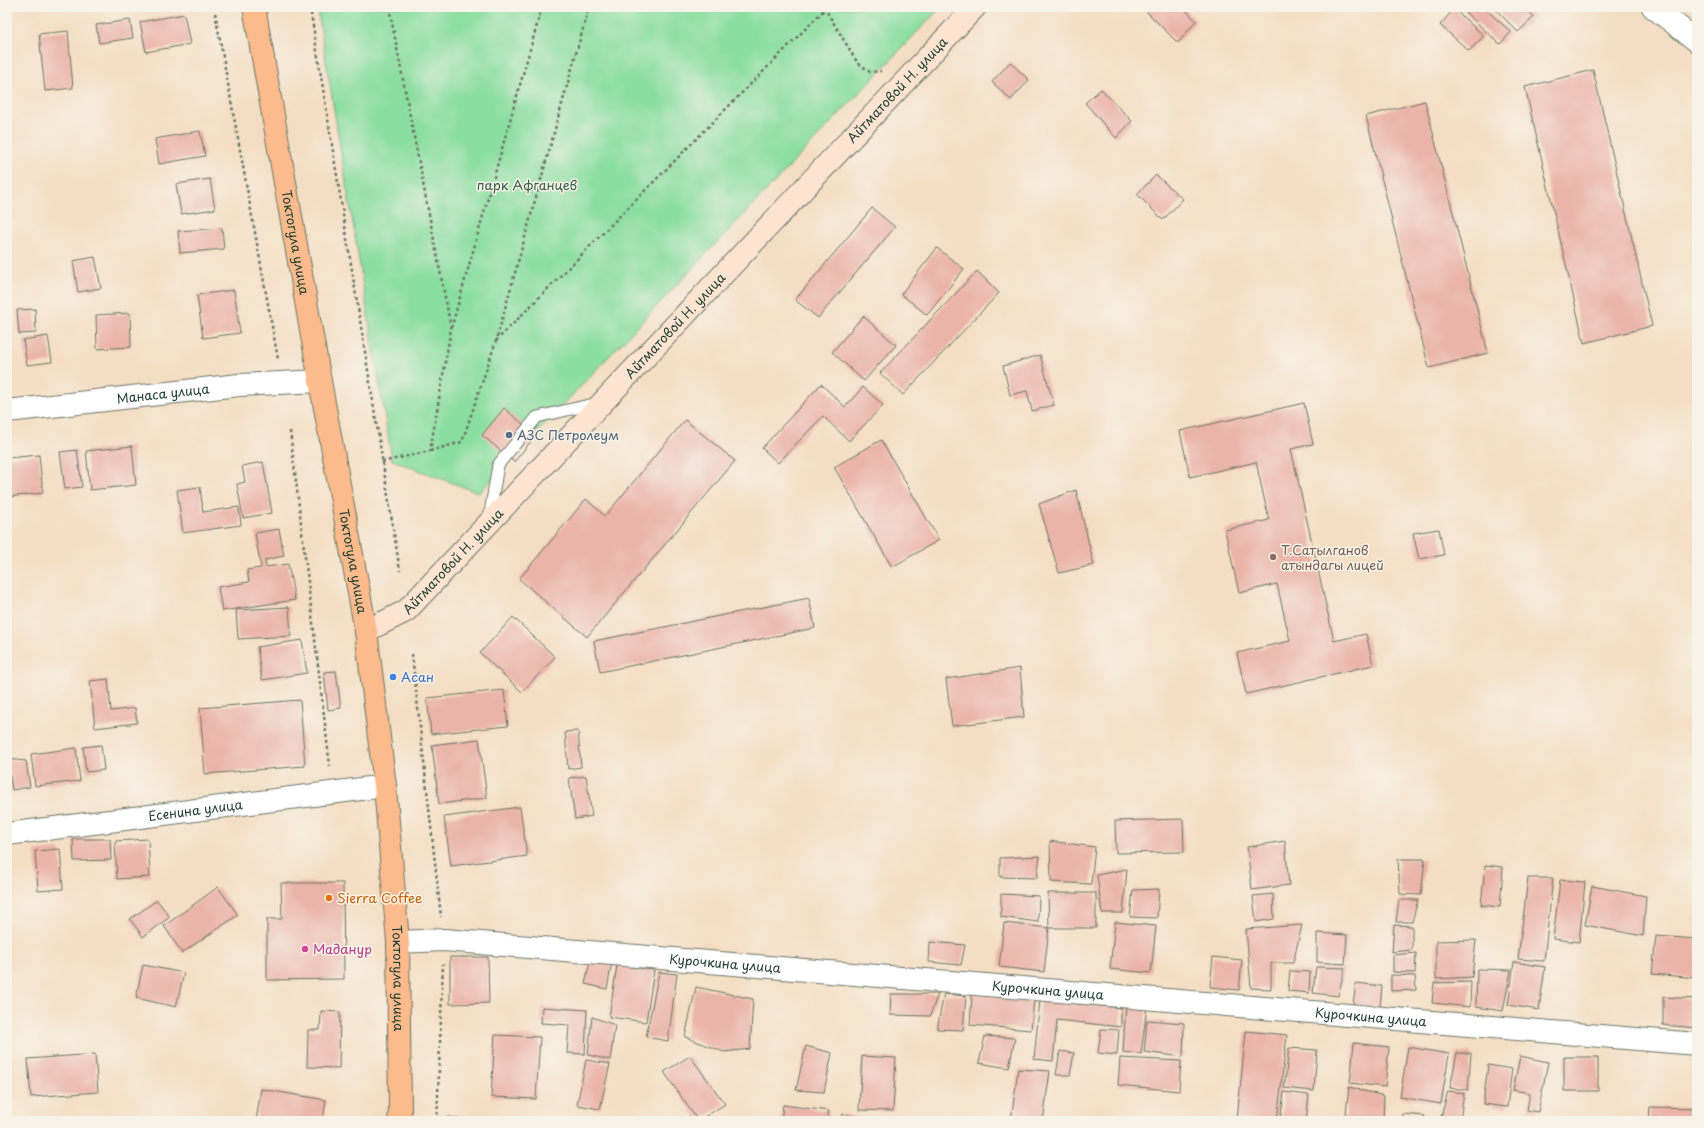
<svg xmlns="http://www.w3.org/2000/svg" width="1704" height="1128" font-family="'Playpen Sans',sans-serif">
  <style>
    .park { fill: #8adea0; stroke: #548e6a }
    .building { fill: #ebb4a8 }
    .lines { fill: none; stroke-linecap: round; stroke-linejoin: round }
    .lane-casing { stroke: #6a7566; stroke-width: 13 }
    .street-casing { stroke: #6a7566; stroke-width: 24 }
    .secondary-casing { stroke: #6a7566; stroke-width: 24 }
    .highway-casing { stroke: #6a7566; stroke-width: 24 }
    .path { stroke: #6a7566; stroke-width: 2.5; stroke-dasharray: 3 3; stroke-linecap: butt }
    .lane { stroke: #fff; stroke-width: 11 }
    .street { stroke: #fff; stroke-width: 22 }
    .secondary { stroke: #fde4d1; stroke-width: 22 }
    .highway { stroke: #fbbb8c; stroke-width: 22 }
    .service-dot { fill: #5c6f8a; stroke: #f7f3e8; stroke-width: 1.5 }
    .education-dot { fill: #8d6e63; stroke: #f7f3e8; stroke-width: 1.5 }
    .shop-dot { fill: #3f7fe0; stroke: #f7f3e8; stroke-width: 1.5 }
    .food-dot { fill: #e8710a; stroke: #f7f3e8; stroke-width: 1.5 }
    .hotel-dot { fill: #d1479c; stroke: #f7f3e8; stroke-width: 1.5 }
    .labels { text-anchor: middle; stroke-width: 3; stroke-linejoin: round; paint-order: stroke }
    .street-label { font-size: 13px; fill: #1f3d34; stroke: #f7f3e8 }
    .park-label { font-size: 13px; fill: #345d4a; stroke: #f7f3e8 }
    .service-label { font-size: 13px; fill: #4e5e75; stroke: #f7f3e8; text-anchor: start }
    .education-label { font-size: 13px; fill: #785e54; stroke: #f7f3e8; text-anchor: start }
    .shop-label { font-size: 13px; fill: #366cbe; stroke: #f7f3e8; text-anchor: start }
    .food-label { font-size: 13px; fill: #c56008; stroke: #f7f3e8; text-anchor: start }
    .hotel-label { font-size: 13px; fill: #b23c85; stroke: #f7f3e8; text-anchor: start }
  </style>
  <rect width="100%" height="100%" fill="#f7f3e8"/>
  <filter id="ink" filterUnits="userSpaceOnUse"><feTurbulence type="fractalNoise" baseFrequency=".025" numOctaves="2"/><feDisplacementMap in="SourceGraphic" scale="8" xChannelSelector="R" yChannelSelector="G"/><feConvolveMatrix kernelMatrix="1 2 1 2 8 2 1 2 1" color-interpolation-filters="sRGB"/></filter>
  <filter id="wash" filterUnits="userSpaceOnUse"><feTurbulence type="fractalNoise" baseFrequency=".012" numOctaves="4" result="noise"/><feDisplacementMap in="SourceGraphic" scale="16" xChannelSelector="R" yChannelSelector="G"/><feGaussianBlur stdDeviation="0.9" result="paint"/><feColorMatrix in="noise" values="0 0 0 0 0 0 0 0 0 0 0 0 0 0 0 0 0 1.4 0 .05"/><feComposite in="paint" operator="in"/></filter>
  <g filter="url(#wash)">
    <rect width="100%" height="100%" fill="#f4dec3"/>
    <path class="park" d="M 317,7 L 941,7 L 479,493 L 392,460 Z"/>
    <g id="blocks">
      <path class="building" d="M 1142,7 L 1183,7 L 1196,21 L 1178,43 Z
        M 1469,7 L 1483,7 L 1511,32 L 1500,44 L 1465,12 Z
        M 1493,7 L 1526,7 L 1534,17 L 1518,32 Z
        M 1454,9 L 1484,36 L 1469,51 L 1440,25 Z
        M 184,14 L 190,44 L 146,52 L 140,22 Z
        M 130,20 L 133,38 L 99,43 L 96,25 Z
        M 68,31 L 73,88 L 45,91 L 39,34 Z
        M 1010,62 L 1029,80 L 1011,100 L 992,82 Z
        M 1593,70 L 1652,326 L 1584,343 L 1525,87 Z
        M 1101,89 L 1132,121 L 1116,138 L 1085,103 Z
        M 1425,101 L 1488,353 L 1429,368 L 1366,116 Z
        M 200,131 L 205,156 L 159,164 L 155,139 Z
        M 1156,175 L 1183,199 L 1163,220 L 1137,194 Z
        M 210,179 L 215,209 L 181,214 L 176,184 Z
        M 872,208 L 895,227 L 818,318 L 795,300 Z
        M 222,228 L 224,249 L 180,253 L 178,231 Z
        M 937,248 L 964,269 L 927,315 L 901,294 Z
        M 95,257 L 101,288 L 78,292 L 73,261 Z
        M 977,271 L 999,293 L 903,395 L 880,373 Z
        M 234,290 L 240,333 L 203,338 L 197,295 Z
        M 35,309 L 36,333 L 19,334 L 17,310 Z
        M 130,313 L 131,347 L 97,349 L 96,315 Z
        M 863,316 L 896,345 L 864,381 L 832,352 Z
        M 48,336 L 52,362 L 27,365 L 23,340 Z
        M 1040,355 L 1054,405 L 1032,411 L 1027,391 L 1010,395 L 1003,366 Z
        M 821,384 L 845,407 L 863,387 L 883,405 L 849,441 L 823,416 L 778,463 L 762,448 Z
        M 1304,403 L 1313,444 L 1291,449 L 1334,641 L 1366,634 L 1373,665 L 1246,694 L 1237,653 L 1290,641 L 1277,584 L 1239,593 L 1225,530 L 1269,520 L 1256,462 L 1190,477 L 1180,431 Z
        M 504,408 L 536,435 L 514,462 L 482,435 Z
        M 685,420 L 735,461 L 587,637 L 519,579 L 586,499 L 605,516 Z
        M 881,440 L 939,540 L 892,567 L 834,467 Z
        M 132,446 L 136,485 L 90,490 L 86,451 Z
        M 77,450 L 82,487 L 65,489 L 60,452 Z
        M 39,455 L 43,493 L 7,497 L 7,458 Z
        M 263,462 L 272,513 L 243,518 L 237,484 L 245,482 L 242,466 Z
        M 200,487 L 203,512 L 239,507 L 241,525 L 183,533 L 177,490 Z
        M 1076,490 L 1094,565 L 1059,573 L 1039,504 Z
        M 279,529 L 284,556 L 265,560 L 266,567 L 288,564 L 295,600 L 222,611 L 218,587 L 249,582 L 247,570 L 261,568 L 255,533 Z
        M 1439,529 L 1444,555 L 1419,559 L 1413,533 Z
        M 809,598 L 815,628 L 600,672 L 594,641 Z
        M 289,607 L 291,636 L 238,639 L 236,610 Z
        M 513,617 L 555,657 L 522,692 L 480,653 Z
        M 302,640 L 307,673 L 262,680 L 257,647 Z
        M 1020,668 L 1024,717 L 952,726 L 946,679 Z
        M 336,671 L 341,708 L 328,710 L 324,672 Z
        M 108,679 L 111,711 L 135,708 L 137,723 L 95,728 L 90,681 Z
        M 504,690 L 508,726 L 431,734 L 427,698 Z
        M 300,700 L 305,766 L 205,774 L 200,708 Z
        M 578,731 L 581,767 L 568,769 L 565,732 Z
        M 479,739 L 487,798 L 439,804 L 432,745 Z
        M 101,745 L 104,770 L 86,772 L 83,747 Z
        M 76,748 L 80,781 L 35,786 L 31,754 Z
        M 7,759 L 26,761 L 30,787 L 12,790 Z
        M 586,776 L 592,816 L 575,819 L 569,778 Z
        M 7,782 L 8,782 L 9,793 L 7,793 Z
        M 520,807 L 527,856 L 451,866 L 444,817 Z
        M 1183,819 L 1184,852 L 1116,853 L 1115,821 Z
        M 73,839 L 110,839 L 111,860 L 74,861 Z
        M 148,839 L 150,877 L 117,879 L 115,841 Z
        M 1050,841 L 1095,847 L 1091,884 L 1051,882 Z
        M 1285,841 L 1289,885 L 1252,890 L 1247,847 Z
        M 60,849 L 63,889 L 38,891 L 35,851 Z
        M 1040,856 L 1037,878 L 1000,877 L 1000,858 Z
        M 1398,859 L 1425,859 L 1421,895 L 1400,894 Z
        M 1485,865 L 1503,867 L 1500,907 L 1481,905 Z
        M 1127,869 L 1123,913 L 1102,913 L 1097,875 Z
        M 1528,878 L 1553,878 L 1544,961 L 1518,959 Z
        M 1560,880 L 1585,882 L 1579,942 L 1553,939 Z
        M 281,883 L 343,883 L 344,979 L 267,980 L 267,919 L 282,919 Z
        M 1592,886 L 1646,896 L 1643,936 L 1585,925 Z
        M 218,887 L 238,915 L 182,953 L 164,926 Z
        M 1159,889 L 1157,918 L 1130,917 L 1133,890 Z
        M 1048,893 L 1096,893 L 1096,928 L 1049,928 L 1044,972 L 999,967 L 1004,923 L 1049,928 Z
        M 1001,894 L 1039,896 L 1038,922 L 1001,917 Z
        M 1273,894 L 1274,919 L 1256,922 L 1253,896 Z
        M 157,900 L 170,917 L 143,937 L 130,919 Z
        M 1399,900 L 1418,900 L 1412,922 L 1396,922 Z
        M 1115,922 L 1156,926 L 1151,973 L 1110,969 Z
        M 1302,925 L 1293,963 L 1271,963 L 1271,989 L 1251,988 L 1246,929 Z
        M 1394,925 L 1412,926 L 1412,950 L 1392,952 Z
        M 1317,933 L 1347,935 L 1345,964 L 1317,962 Z
        M 1656,936 L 1697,939 L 1697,978 L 1652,974 Z
        M 1476,940 L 1472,977 L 1436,979 L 1436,941 Z
        M 930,942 L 965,945 L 961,965 L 929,962 Z
        M 1416,953 L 1415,973 L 1393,972 L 1393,955 Z
        M 450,957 L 488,957 L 489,1003 L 450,1004 Z
        M 591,957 L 612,962 L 607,989 L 585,984 Z
        M 1213,957 L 1242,960 L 1239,990 L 1210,987 Z
        M 1514,962 L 1545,967 L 1539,1010 L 1508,1005 Z
        M 143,965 L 184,973 L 176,1007 L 136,998 Z
        M 617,965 L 654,970 L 646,1022 L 609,1017 Z
        M 1316,967 L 1345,968 L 1338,996 L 1313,993 Z
        M 1477,969 L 1511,970 L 1503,1011 L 1476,1007 Z
        M 1290,971 L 1310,972 L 1309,993 L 1288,991 Z
        M 659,972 L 677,974 L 668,1041 L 646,1037 Z
        M 1391,975 L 1415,976 L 1416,990 L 1391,991 Z
        M 1471,982 L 1470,1007 L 1432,1003 L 1434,983 Z
        M 1356,983 L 1382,986 L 1380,1008 L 1353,1004 Z
        M 696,987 L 753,999 L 750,1049 L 724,1052 L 685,1037 Z
        M 891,994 L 938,994 L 930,1016 L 890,1015 Z
        M 944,994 L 966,996 L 963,1030 L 937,1029 Z
        M 972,994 L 1034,999 L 1031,1030 L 970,1025 Z
        M 1663,997 L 1697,999 L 1697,1028 L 1663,1025 Z
        M 1040,1000 L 1121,1008 L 1121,1027 L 1057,1020 L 1053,1061 L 1034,1059 Z
        M 1126,1004 L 1147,1006 L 1141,1054 L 1123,1052 Z
        M 542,1007 L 587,1010 L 585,1054 L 567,1053 L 569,1025 L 541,1023 Z
        M 321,1011 L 340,1012 L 339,1068 L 307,1067 L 308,1030 L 320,1030 Z
        M 592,1017 L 615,1025 L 610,1060 L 588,1055 Z
        M 1147,1020 L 1184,1023 L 1183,1057 L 1144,1052 Z
        M 1101,1029 L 1119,1030 L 1117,1055 L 1098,1053 Z
        M 1246,1031 L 1287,1035 L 1277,1121 L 1237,1119 Z
        M 495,1035 L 540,1037 L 536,1099 L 491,1097 Z
        M 985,1036 L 1015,1038 L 1009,1068 L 979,1063 Z
        M 1354,1043 L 1389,1047 L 1385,1087 L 1350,1083 Z
        M 806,1046 L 832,1053 L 824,1092 L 796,1090 Z
        M 1408,1047 L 1449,1054 L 1441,1104 L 1400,1097 Z
        M 1289,1048 L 1317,1050 L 1314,1091 L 1284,1088 Z
        M 1060,1051 L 1074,1053 L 1070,1075 L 1056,1075 Z
        M 1457,1053 L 1471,1053 L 1468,1090 L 1450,1088 Z
        M 95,1054 L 98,1092 L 31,1097 L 28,1059 Z
        M 690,1056 L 725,1104 L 698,1121 L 664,1072 Z
        M 862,1056 L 896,1058 L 893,1111 L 859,1110 Z
        M 1520,1056 L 1548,1062 L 1538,1112 L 1527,1110 L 1530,1093 L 1513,1090 Z
        M 1564,1057 L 1598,1057 L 1598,1091 L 1564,1091 Z
        M 1120,1058 L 1181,1061 L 1179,1091 L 1118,1085 Z
        M 586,1060 L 610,1064 L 600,1109 L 577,1105 Z
        M 1488,1065 L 1512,1069 L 1507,1107 L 1483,1104 Z
        M 1018,1069 L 1050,1071 L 1043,1121 L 1011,1121 Z
        M 1349,1087 L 1384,1096 L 1383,1121 L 1345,1121 Z
        M 261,1089 L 326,1100 L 323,1121 L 256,1121 Z
        M 1448,1091 L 1464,1093 L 1460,1121 L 1440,1121 Z
        M 1284,1092 L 1309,1095 L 1306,1121 L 1280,1121 Z
        M 783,1105 L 829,1111 L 827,1121 L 781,1121 Z
        M 1650,1107 L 1697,1108 L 1697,1121 L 1649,1121 Z
        M 843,1114 L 872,1120 L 872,1121 L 841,1121 Z
        M 1403,1114 L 1424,1116 L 1423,1121 L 1402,1121 Z
        M 448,1117 L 468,1120 L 468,1121 L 448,1121 Z
        M 1310,1119 L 1322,1120 L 1322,1121 L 1309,1121 Z"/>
    </g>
  </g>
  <g filter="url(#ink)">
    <use href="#blocks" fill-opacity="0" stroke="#6a7566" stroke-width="1"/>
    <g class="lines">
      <g class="lane-casing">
        <path id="lane" d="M 489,519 L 498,465 L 537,417 L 598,403"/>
      </g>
      <g class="street-casing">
        <g id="street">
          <path d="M 1653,7 L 1697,41"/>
          <path id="s1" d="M 7,411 L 239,385 L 320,381"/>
          <path id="s2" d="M 7,834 L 385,786"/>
          <path id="s3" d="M 398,942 L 444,940 L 1697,1044"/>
        </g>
      </g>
      <g class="secondary-casing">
        <g id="secondary">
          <path id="s4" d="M 366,631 L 406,611 L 975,7"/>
        </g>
      </g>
      <g class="highway-casing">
        <g id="highway">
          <path id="s5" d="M 254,7 L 320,381 L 366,631 L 385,786 L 398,942 L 400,1110 L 399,1121"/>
        </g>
      </g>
      <path class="path" d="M 214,7 L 278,359
        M 310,7 L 400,571
        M 389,7 L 451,328
        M 824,7 L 857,62 L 870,72 L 881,71
        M 496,341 L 827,7
        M 290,431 L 330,766
        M 430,451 L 462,442 L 496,341 L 589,7
        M 382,462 L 430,451 L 451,329 L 542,7
        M 412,654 L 441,917
        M 437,1121 L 443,964"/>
      <use href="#lane" class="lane"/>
      <use href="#street" class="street"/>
      <use href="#secondary" class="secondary"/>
      <use href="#highway" class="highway"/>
    </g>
  </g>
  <circle class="service-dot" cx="509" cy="435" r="4"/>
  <circle class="education-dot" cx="1273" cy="557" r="4"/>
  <circle class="shop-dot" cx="393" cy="677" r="4"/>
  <circle class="food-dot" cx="329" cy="898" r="4"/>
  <circle class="hotel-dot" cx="305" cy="949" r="4"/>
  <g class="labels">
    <g class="street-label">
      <text dy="5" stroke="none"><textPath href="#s4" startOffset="761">Айтматовой Н. улица</textPath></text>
      <text dy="5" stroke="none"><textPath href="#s5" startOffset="239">Токтогула улица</textPath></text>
      <text dy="5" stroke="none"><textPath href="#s4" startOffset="437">Айтматовой Н. улица</textPath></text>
      <text dy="5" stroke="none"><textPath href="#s1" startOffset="157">Манаса улица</textPath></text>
      <text dy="5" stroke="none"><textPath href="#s4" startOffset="113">Айтматовой Н. улица</textPath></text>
      <text dy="5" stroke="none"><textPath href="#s5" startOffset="563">Токтогула улица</textPath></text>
      <text dy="5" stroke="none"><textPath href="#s2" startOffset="190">Есенина улица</textPath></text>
      <text dy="5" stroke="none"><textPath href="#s3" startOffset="328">Курочкина улица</textPath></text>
      <text dy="5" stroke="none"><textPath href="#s5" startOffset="983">Токтогула улица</textPath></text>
      <text dy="5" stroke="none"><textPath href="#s3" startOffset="652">Курочкина улица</textPath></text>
      <text dy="5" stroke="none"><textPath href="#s3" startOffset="976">Курочкина улица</textPath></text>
    </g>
    <g class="park-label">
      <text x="527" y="190">парк Афганцев</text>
    </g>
    <g class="service-label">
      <text x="517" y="440">АЗС Петролеум</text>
    </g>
    <g class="education-label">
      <text x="1281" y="555">Т.Сатылганов<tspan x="1281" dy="15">атындагы лицей</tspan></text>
    </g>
    <g class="shop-label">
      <text x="401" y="682">Асан</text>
    </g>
    <g class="food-label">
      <text x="337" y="903">Sierra Coffee</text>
    </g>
    <g class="hotel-label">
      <text x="313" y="954">Маданур</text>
    </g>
  </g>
  <rect width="1704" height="1128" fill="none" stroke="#f7f3e8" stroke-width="24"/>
</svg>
